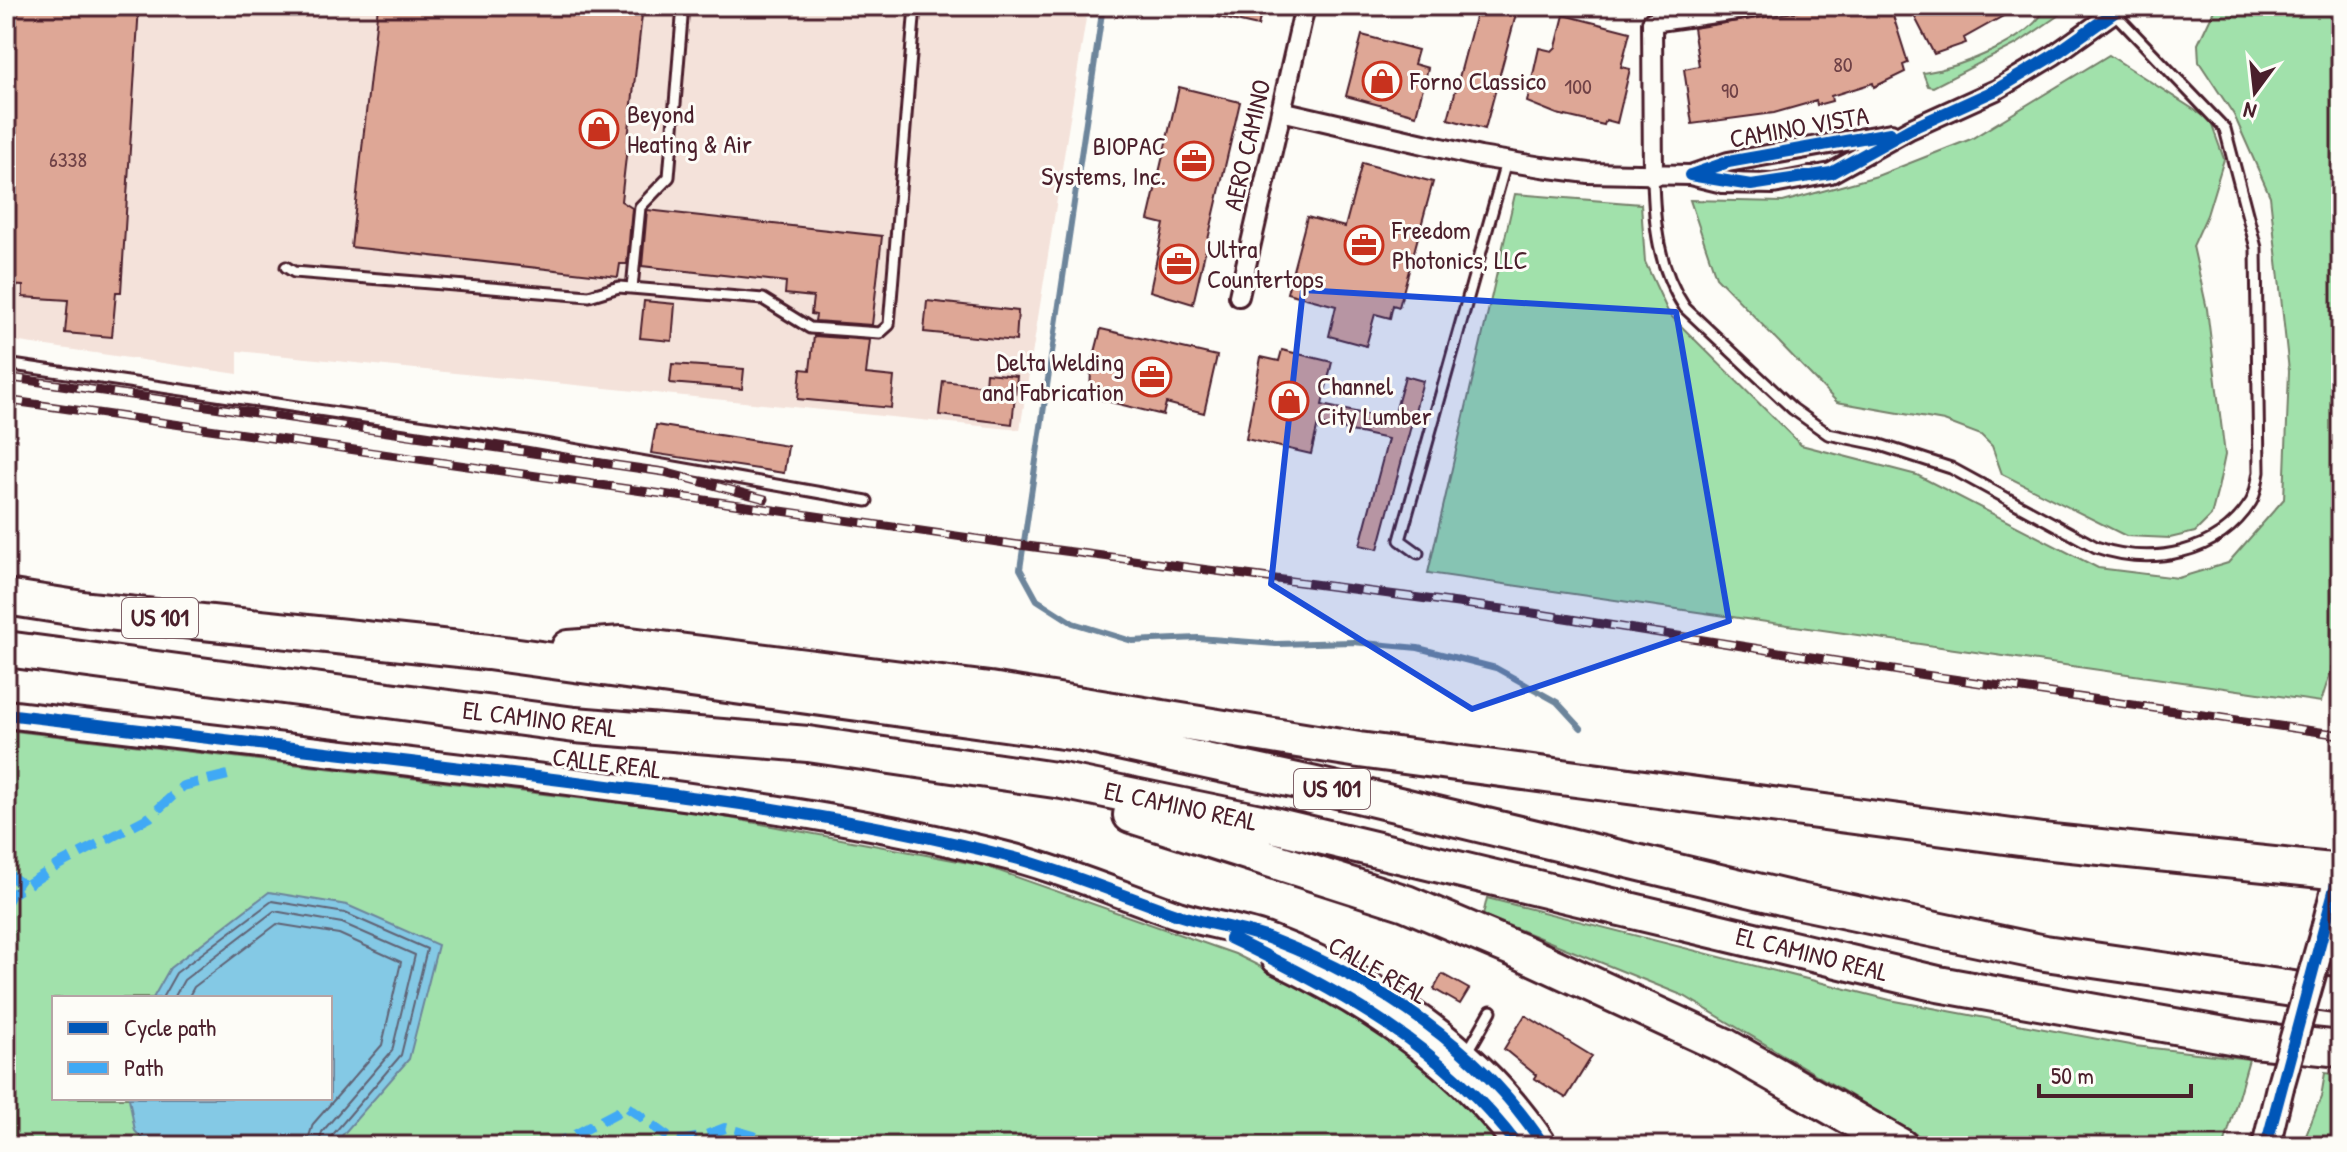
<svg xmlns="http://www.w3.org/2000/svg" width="2347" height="1152" font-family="'Patrick Hand',sans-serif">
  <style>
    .built { fill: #f4e2da }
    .green { fill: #a1e1ab; stroke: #76806b; stroke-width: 2; fill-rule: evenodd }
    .water { fill: #84c9e5; stroke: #6d859b; stroke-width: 2 }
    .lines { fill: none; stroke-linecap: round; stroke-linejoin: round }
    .shore { stroke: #616375; stroke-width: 2 }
    .stream { stroke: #6d859b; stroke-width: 6 }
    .building { fill: #dea796; stroke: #4a1f2b; stroke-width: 2 }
    .service-casing { stroke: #4a1f2b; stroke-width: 15 }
    .minor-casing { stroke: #4a1f2b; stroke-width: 24 }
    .secondary-casing { stroke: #4a1f2b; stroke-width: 32 }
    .motorway-casing { stroke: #4a1f2b; stroke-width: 40 }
    .service { stroke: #fdfcf7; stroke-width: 9 }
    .minor { stroke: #fdfcf7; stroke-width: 18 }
    .secondary { stroke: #fdfcf7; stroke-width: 26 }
    .motorway { stroke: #fdfcf7; stroke-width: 34 }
    .rail-casing { stroke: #4a1f2b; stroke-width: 9 }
    .rail { stroke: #fdfcf7; stroke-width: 6; stroke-dasharray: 18; stroke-linecap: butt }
    .secondary-bridge-casing { stroke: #4a1f2b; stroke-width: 32; stroke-linecap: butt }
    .secondary-bridge { stroke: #fdfcf7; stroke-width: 26 }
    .quiet { stroke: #3fa9f5; stroke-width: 10; stroke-dasharray: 20 10; stroke-linecap: butt }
    .cycleway-casing { stroke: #fdfcf7; stroke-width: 17 }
    .cycleway { stroke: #0057b8; stroke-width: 12 }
    .marked { fill: #1d4ed8; fill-opacity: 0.2; stroke: #1d4ed8; stroke-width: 6; stroke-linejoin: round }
    .labels { text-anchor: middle; stroke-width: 6; stroke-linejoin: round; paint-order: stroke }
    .number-label { font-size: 22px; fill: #6f4146 }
    .shield { fill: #fdfcf7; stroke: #806168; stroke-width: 2 }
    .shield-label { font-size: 24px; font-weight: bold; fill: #4a1f2b }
    .poi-label { font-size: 26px; fill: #4a1f2b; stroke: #fdfcf7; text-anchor: start }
    .street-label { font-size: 26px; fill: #4a1f2b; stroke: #fdfcf7 }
  </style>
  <rect width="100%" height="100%" fill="#fdfcf7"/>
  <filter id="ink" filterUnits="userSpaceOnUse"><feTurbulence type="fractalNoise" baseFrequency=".0125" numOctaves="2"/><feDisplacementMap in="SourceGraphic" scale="16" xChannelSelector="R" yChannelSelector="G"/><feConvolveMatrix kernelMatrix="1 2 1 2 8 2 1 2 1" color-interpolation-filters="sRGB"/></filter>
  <g filter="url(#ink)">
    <path class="built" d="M 6,6 L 1088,6 L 1020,430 L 238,351 L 238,374 L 6,340 Z"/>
    <path class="green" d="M 2047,6 L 2072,6 L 2017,44 L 1933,87 L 1928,86 L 1923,73 C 1961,67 2029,42 2047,6 Z
      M 2216,6 L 2341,6 L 2341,639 L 2321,702 L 1428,573 L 1515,194 L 1641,204 L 1645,262 L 1669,314 L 1801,445 L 1917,475 L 2098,568 L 2178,578 L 2228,563 L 2284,499 L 2289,371 L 2270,196 L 2234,115 L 2199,62 L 2198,44 Z
      M 2109,55 L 2210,120 L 2224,159 L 2207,215 L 2193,246 L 2207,309 L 2225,455 L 2218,489 L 2211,516 L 2195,532 L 2170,538 L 2126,536 L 2002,474 L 1992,446 L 1981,435 L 1944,421 L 1837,402 L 1716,277 L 1690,200 L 1783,202 L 1877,176 L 1971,139 Z
      M 6,730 L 703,813 L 985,866 L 1235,954 L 1332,1002 L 1373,1026 L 1458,1093 L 1505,1146 L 6,1146 ZM 54,998 L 330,998 L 330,1098 L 54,1098 Z
      M 1487,898 L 1890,1000 L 2135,1046 L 2249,1059 L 2224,1146 L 1936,1146 L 1684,996 L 1483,915 Z
      M 2325,1073 L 2341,1075 L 2341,1146 L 2302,1146 L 2321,1097 Z"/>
    <path class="water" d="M 269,892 L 347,905 L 438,945 L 409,1059 L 333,1146 L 149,1146 L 135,1131 L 129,1098 L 330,1098 L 330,998 L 153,998 L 170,968 Z"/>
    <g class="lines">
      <path class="shore" d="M 162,998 L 176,973 L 272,901 L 345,913 L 427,949 L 401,1055 L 330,1138 L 328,1146
        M 174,998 L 184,980 L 274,911 L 342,923 L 415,955 L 392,1051 L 322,1132 L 318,1146
        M 188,998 L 194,987 L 277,924 L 339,934 L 401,962 L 382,1045 L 313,1124 L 306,1146"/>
      <path class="stream" d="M 1103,6 L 1020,569 L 1037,600 L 1073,623 L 1132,641 L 1198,638 L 1276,644 L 1353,642 L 1418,648 L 1496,668 L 1557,702 L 1581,728"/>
    </g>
    <path class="building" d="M 8,6 L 139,6 L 121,292 L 116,292 L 112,337 L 65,333 L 68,300 L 23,297 L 23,286 L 6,285 Z
      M 378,6 L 643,6 L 621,201 L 632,208 L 627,264 L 620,264 L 618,277 L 351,247 Z
      M 1201,6 L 1263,6 L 1258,26 L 1200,13 Z
      M 1478,6 L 1517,11 L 1485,129 L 1448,119 Z
      M 1833,6 L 1890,6 L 1908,63 L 1903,65 L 1905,72 L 1874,87 L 1873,83 L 1831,96 L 1832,101 L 1817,105 L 1816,101 L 1774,113 L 1692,124 L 1684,69 L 1699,66 L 1693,28 Z
      M 1909,6 L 2021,6 L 1964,38 L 1966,43 L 1934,54 Z
      M 1564,15 L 1630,32 L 1621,67 L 1630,69 L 1617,123 L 1606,120 L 1604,125 L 1557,114 L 1527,102 L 1539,48 L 1552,51 L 1556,47 Z
      M 1362,35 L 1418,50 L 1414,64 L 1428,68 L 1416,115 L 1346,96 Z
      M 1179,87 L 1240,102 L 1193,304 L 1150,291 L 1164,224 L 1148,220 Z
      M 1362,163 L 1433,182 L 1399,307 L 1393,305 L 1390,318 L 1375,314 L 1366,346 L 1329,336 L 1336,306 L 1287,293 L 1307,217 L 1345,227 Z
      M 647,210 L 882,236 L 872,325 L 815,321 L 816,315 L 811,314 L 813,297 L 785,294 L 786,282 L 642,266 Z
      M 644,301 L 675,304 L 672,341 L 640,338 Z
      M 927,301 L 1018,311 L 1016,341 L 924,332 Z
      M 1101,329 L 1217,356 L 1204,413 L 1166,403 L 1163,415 L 1090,397 L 1091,368 Z
      M 814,336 L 870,340 L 866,374 L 894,377 L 891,408 L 798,399 L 801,369 L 810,370 Z
      M 1282,350 L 1332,362 L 1322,405 L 1393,420 L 1405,376 L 1423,381 L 1378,549 L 1360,545 L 1388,439 L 1318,424 L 1311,454 L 1246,439 L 1261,357 L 1279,361 Z
      M 672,364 L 744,369 L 742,389 L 670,383 Z
      M 986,373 L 1017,376 L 1012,424 L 939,415 L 943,381 L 985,386 Z
      M 656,425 L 788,446 L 784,473 L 651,453 Z
      M 1442,974 L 1469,989 L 1460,1004 L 1434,989 Z
      M 1525,1015 L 1592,1056 L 1566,1098 L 1534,1078 L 1536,1075 L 1504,1049 Z"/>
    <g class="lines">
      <g class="service-casing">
        <path id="service" d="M 1653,177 C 1654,224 1658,268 1685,308 L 1793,409 L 1828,434 L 1877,444 L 1951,468 L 2096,547 C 2151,566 2217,555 2251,502 C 2256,494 2257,481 2259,472 L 2256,248 L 2225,129 L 2114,13
          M 286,267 L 294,272 L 589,296 L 619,287 L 763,299 L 810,328 L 880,333 L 889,325 L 915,6
          M 632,288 L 640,207 L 669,177 L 683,6
          M 6,364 L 527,441 L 867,501
          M 1418,553 L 1400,540 L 1506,162
          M 1467,1053 L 1491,1011"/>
      </g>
      <g class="minor-casing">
        <path id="minor" d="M 1281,111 L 1480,157 L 1542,167 L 1588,173 L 1690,175 L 1723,183 L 1773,184 L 1831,173 L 1910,129 L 1996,90 L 2054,55 L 2123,6
          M 1690,175 L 1728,162 L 1891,133
          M 1653,177 L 1652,22 L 1764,6
          M 1239,296 L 1305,6"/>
      </g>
      <g class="secondary-casing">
        <path id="secondary" d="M 6,714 C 175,734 344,754 512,774 C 681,795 850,815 1015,858 C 1070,873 1124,896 1178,915 C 1209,925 1243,928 1273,940 C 1379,981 1482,1050 1544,1146
          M 2326,925 L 2341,865
          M 1276,960 C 1368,1004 1457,1063 1518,1146
          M 2266,1146 L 2280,1087"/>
      </g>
      <g class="motorway-casing">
        <path id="motorway" d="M 6,597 L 89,610 L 488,652 L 1077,733 L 1316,785 L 1794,900 L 2045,953 L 2341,996
          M 569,648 L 622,644 L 990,690 L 1359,750 L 2042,841 L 2341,872
          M 6,649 L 575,725 L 808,744 L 1062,781 L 1265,823 L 1938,984 L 2253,1040 L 2341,1049
          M 1131,815 L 1406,903 L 1524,953 L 1725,1046 L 1900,1146"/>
      </g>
      <use href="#service" class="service"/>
      <use href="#minor" class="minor"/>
      <use href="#secondary" class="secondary"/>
      <use href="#motorway" class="motorway"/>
      <g class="rail-casing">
        <path id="rail" d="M 6,377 L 664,472 L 765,499
          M 6,400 L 1012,544 L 1533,613 L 1925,675 L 2341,735"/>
      </g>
      <use href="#rail" class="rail"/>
      <g class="secondary-bridge-casing">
        <path id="secondary-bridge" d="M 2280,1087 L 2326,925"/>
      </g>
      <use href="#secondary-bridge" class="secondary-bridge"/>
      <path class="quiet" d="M 6,873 L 25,886
        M 6,903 L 11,895 L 60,864 L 150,817 L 183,786 L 228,775
        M 547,1146 L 571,1137 L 627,1107 C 675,1138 663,1152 725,1128 L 754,1136 L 765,1146"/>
      <g class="cycleway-casing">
        <path id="cycleway" d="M 1690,175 L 1751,185 L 1831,173 L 1910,129 L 1996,90 L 2054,55 L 2123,6
          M 1691,175 L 1728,162 L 1890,133
          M 6,714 C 175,734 344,754 512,774 C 681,795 850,815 1015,858 C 1070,873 1124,896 1178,915 C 1209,925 1243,928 1273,940 C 1379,981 1482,1050 1544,1146
          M 1230,938 C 1338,990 1445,1047 1518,1146
          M 2266,1146 L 2341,865"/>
      </g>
      <use href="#cycleway" class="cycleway"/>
    </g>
  </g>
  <path class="marked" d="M 1303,290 L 1676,312 L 1729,621 L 1472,709 L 1271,584 Z"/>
  <defs>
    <g id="shop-ring" transform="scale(2)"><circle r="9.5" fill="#fdfcf7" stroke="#c8321e" stroke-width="1.5"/><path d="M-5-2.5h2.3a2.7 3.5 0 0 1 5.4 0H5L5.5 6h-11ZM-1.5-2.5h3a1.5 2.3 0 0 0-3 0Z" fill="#c8321e"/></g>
    <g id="office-ring" transform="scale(2)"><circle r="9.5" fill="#fdfcf7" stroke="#c8321e" stroke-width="1.5"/><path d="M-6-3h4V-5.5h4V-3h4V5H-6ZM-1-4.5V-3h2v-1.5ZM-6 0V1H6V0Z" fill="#c8321e"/></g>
  </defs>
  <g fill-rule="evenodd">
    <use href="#shop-ring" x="1382" y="81"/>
    <use href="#shop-ring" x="599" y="129"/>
    <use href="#office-ring" x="1194" y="161"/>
    <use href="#office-ring" x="1364" y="245"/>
    <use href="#office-ring" x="1179" y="264"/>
    <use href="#office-ring" x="1152" y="377"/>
    <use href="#shop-ring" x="1289" y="401"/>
  </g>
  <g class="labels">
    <g class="number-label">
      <text x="1843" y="72">80</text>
      <text x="1578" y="94">100</text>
      <text x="1730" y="98">90</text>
      <text x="68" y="167">6338</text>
    </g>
    <g class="shield">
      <rect x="122" y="598" width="76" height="40" rx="6"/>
      <rect x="1294" y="769" width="76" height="40" rx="6"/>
    </g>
    <g class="shield-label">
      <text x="160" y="626">US 101</text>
      <text x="1332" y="797">US 101</text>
    </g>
    <g class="poi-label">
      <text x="1410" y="90">Forno Classico</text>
      <text x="627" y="123">Beyond<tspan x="627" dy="30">Heating &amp; Air</tspan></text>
      <text x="1166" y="155" text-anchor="end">BIOPAC<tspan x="1166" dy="30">Systems, Inc.</tspan></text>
      <text x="1392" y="239">Freedom<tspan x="1392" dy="30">Photonics, LLC</tspan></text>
      <text x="1207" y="258">Ultra<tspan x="1207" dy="30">Countertops</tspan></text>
      <text x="1124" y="371" text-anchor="end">Delta Welding<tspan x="1124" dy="30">and Fabrication</tspan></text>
      <text x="1317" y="395">Channel<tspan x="1317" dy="30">City Lumber</tspan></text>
    </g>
    <g class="street-label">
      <text transform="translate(1799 127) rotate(-10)" y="9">CAMINO VISTA</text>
      <text transform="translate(1247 145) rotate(-77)" y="9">AERO CAMINO</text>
      <text transform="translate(540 719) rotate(7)" y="9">EL CAMINO REAL</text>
      <text transform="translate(607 763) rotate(7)" y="9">CALLE REAL</text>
      <text transform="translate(1181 806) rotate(12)" y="9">EL CAMINO REAL</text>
      <text transform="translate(1812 954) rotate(14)" y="9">EL CAMINO REAL</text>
      <text transform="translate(1378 970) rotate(30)" y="9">CALLE REAL</text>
    </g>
  </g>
  <rect width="2347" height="1152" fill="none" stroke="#fdfcf7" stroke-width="32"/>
  <rect x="16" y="16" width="2315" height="1120" fill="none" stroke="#4a1f2b" stroke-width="3" filter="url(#ink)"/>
  <rect x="52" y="996" width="280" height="104" fill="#fdfcf7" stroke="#b5a4a5" stroke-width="2"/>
  <rect x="68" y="1022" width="40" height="12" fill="#0057b8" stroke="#b5a4a5" stroke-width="2"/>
  <text x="124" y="1036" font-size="24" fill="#4a1f2b">Cycle path</text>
  <rect x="68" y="1062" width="40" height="12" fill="#3fa9f5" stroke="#b5a4a5" stroke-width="2"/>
  <text x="124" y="1076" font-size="24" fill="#4a1f2b">Path</text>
  <g transform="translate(2255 92) rotate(195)" stroke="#fdfcf7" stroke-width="6" paint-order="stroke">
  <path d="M0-6L14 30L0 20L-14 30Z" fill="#4a1f2b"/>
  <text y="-12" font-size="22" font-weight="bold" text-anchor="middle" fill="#4a1f2b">N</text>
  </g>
  <path d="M2039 1084v12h152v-12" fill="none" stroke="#4a1f2b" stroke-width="4"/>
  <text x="2051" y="1084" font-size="24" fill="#4a1f2b" stroke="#fdfcf7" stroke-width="6" paint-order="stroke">50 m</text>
</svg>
